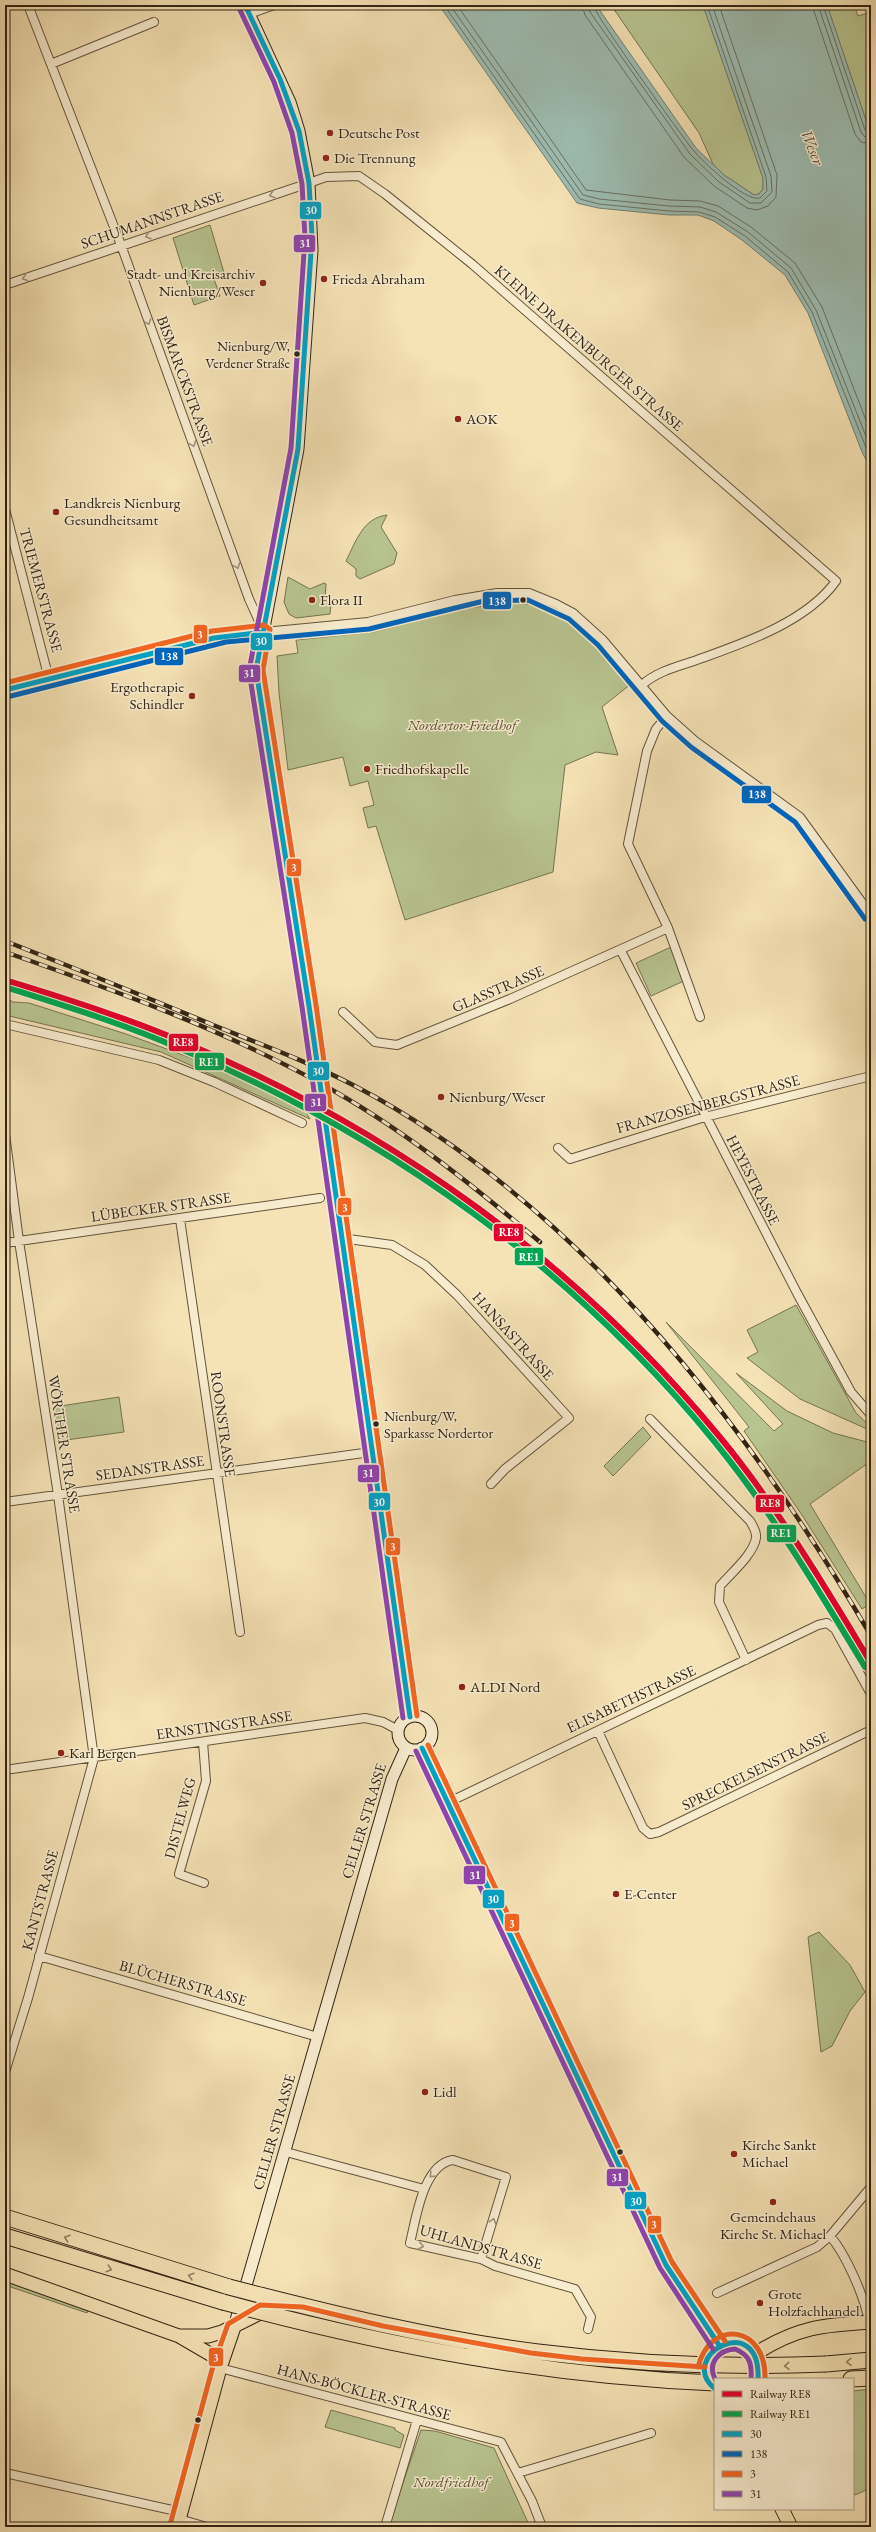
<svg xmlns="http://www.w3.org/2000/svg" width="876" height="2532" font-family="'EB Garamond',serif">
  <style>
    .green { fill: #b8c490; stroke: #757452 }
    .water { fill: #9dbdb2; stroke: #728073 }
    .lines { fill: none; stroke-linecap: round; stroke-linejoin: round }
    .shore { stroke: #687063; stroke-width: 1 }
    .secondary-tunnel { stroke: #cebc95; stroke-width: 11; stroke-dasharray: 11 5.5; stroke-linecap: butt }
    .street-casing { stroke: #63543c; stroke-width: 10 }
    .secondary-casing { stroke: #322414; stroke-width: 13 }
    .primary-casing { stroke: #322414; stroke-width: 15 }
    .highway-casing { stroke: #322414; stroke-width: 17 }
    .street { stroke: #f8eccf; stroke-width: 8 }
    .secondary { stroke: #f8eccf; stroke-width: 11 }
    .primary { stroke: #f5e2b5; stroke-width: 13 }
    .highway { stroke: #f5e2b5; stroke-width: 15 }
    .rail-casing { stroke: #322414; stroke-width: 4.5 }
    .rail { stroke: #f8eccf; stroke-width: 3; stroke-dasharray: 9; stroke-linecap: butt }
    .highway-bridge-casing { stroke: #322414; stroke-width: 17; stroke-linecap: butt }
    .highway-bridge { stroke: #f5e2b5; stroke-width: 15 }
    .bus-1-casing { stroke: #f8eccf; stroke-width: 8 }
    .bus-2-casing { stroke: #f8eccf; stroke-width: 8 }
    .bus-3-casing { stroke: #f8eccf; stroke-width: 8 }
    .bus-4-casing { stroke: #f8eccf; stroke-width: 8 }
    .bus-1 { stroke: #02a2c5; stroke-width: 5 }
    .bus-2 { stroke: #0065bd; stroke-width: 5 }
    .bus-3 { stroke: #f26522; stroke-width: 5 }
    .bus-4 { stroke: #8e44ad; stroke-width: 5 }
    .rail-1-casing { stroke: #f8eccf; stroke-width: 9 }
    .rail-2-casing { stroke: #f8eccf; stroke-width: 9 }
    .rail-1 { stroke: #e4002b; stroke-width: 6 }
    .rail-2 { stroke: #00a651; stroke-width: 6 }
    .oneway { stroke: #9f927b }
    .oneway2 { stroke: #948364 }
    .poi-dot { fill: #8f2418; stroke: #f8eccf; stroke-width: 1.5 }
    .bus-dot { fill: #322414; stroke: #f8eccf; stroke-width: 1.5 }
    .labels { text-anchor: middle; stroke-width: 3; stroke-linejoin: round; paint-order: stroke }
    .bus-label { font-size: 14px; fill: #322414; stroke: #f8eccf; text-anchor: end }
    .poi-label { font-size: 15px; fill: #322414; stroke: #f8eccf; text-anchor: start }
    .street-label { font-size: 15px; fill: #322414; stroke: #f8eccf }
    .park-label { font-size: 15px; font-style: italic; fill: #544c33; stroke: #f8eccf }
    .water-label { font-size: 16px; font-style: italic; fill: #525243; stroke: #f8eccf }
    .line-badge { stroke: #f8eccf; stroke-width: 1.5 }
    .badge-label { font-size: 11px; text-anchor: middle; font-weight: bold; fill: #fff }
  </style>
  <rect width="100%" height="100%" fill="#f5e2b5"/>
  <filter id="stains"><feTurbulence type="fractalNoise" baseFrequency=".005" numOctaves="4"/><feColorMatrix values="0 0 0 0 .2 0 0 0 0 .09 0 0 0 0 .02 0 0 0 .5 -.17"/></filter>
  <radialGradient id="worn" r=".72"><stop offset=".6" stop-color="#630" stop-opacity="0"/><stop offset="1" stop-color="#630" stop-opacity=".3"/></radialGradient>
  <path class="green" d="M 611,5 L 703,5 L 763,178 L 763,189 L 759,194 L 754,195 L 724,175 L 713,164 L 699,133 Z
    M 827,5 L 854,5 L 858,16 L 871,12 L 871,135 Z
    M 210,225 L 225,276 L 214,279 L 220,296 L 194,305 L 173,238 Z
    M 387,515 L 381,527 L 397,553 L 394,564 L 360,579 L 356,576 L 356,569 L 346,561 C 356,541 363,518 387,515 Z
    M 288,577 L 310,589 L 324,583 L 326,584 L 325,599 L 331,604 L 330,614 L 296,618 L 289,614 L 284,602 Z
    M 513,603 C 522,604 532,604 540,607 C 578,618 607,654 631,684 L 602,707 L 618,755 L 596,752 L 565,765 L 553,872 L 405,920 L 376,826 L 368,828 L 363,808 L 374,805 L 368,781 L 350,786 L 343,757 L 288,770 L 279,693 L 277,656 L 298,653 L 296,640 L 373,632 L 467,608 Z
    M 671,947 L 686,980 L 651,996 L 636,963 Z
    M 5,997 L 13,1002 L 29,1003 L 126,1034 L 210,1065 L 259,1086 L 277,1098 L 278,1096 L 302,1106 L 310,1119 L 161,1052 L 5,1015 Z
    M 796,1305 L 856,1413 L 870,1426 L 867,1429 L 800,1399 L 747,1358 L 758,1352 L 747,1330 Z
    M 666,1322 L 774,1431 L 783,1424 L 736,1373 L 787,1411 L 833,1433 L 871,1443 L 871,1461 L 810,1504 L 870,1604 L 862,1609 L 802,1515 L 744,1431 L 749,1427 Z
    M 119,1397 L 124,1432 L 59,1441 L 54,1407 Z
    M 643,1427 L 651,1437 L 613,1476 L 604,1466 Z
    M 819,1932 L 850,1965 L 865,1992 L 850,2011 L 832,2046 L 821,2052 L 808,1937 Z
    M 5,2280 L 89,2308 L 87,2313 L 5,2285 Z
    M 871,2389 L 871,2499 L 866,2490 L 855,2495 L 853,2490 L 853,2391 Z
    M 331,2410 L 395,2428 L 395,2430 L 404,2435 L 400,2448 L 325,2427 Z
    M 421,2430 L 435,2431 L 494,2448 L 530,2527 L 388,2527 Z"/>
  <path class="water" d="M 439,5 L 596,5 L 696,148 L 724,175 L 754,195 L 759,194 L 763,189 L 763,178 L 703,5 L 827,5 L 871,135 L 871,469 L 862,452 L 808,313 L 785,275 L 742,240 L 714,221 L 698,215 L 669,215 L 598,208 L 577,203 Z"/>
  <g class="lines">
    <path class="shore" d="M 444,5 L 580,199 L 599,204 L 669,211 L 699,212 L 715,217 L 745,236 L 788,272 L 812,312 L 871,460
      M 450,5 L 583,195 L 599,199 L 669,206 L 700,207 L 716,212 L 748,232 L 791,268 L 816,310 L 871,449
      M 457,5 L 586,190 L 670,200 L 700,201 L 718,206 L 751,227 L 795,263 L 822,307 L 871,433
      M 582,5 L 585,15 L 684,157 L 714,186 L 747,208 L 757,210 L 768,206 L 776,197 L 777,175 L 719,5
      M 588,5 L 590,12 L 690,154 L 719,182 L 750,203 L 761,203 L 772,192 L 771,176 L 712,5
      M 593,5 C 594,14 681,135 693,150 C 703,162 745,202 760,198 L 767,191 L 766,177 L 707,5
      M 812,5 L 855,134 L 861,142 L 871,144
      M 818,5 L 861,132 L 865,137 L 871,138
      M 823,5 L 865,130 L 871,133"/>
    <path class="secondary-tunnel" d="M 309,1006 L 323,1118"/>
    <g class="street-casing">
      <path id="street" d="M 28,5 L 121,245 L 249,599 L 264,632 L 368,622 L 455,600 L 497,593 L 529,593 L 556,604 L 573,613 L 603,640 L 667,716 L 695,741 L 800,817 L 871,915
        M 249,14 L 274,5
        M 51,64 L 154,22
        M 5,285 L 309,183 L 326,177 L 359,176 L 385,194 L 472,264 L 836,581 C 806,623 741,644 694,661 C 676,667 656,672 642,685
        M 5,509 L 49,679
        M 667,716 L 656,729 L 647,751 L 628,844 L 668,928 L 700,1017
        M 621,951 L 797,1293 L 851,1392 L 871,1415
        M 343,1012 L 375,1042 L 397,1045 L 510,999 L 668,928
        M 5,1024 L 159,1060 L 214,1082 L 302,1123
        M 5,1134 L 19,1241 L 58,1495 L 94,1758 L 28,1998 L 5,2072
        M 558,1148 L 570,1159 L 705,1117 L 871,1076
        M 180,1219 L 240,1632
        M 341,1238 L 392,1245 L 425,1265 L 457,1295 L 569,1418 L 505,1469 L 491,1484
        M 5,1243 L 320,1198
        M 650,1419 L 750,1521 C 753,1526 757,1532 756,1538 C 753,1555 731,1573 720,1586 L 719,1602 L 746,1660
        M 5,1502 L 371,1452
        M 598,1731 L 643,1828 L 650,1834 L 659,1832 L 871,1730
        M 203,1742 L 206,1781 L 179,1874 L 204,1883
        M 5,1770 L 365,1718 L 383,1722 L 398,1730
        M 447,1803 L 818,1625 L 827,1623 L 835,1629 L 871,1694
        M 39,1956 L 318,2037
        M 286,2152 L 424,2189
        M 830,2236 C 846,2254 865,2298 869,2322
        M 481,2259 L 506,2177 L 453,2160 C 423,2164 416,2219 410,2243 L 481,2259 L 495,2266 L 575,2289 L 591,2317 L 588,2329
        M 717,2293 L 817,2247 L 830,2236 L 871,2187
        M 220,2368 L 501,2442 L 532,2501 L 542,2527
        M 5,2473 L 181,2512
        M 518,2473 L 651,2433
        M 179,2519 L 207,2527
        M 385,2527 L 417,2420"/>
    </g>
    <g class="secondary-casing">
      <path id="secondary" d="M 245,5 L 290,102 L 299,131 L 309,183 L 312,250 L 298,449 L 256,670 L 265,736 L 309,1006
        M 5,690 L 214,638 L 264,632
        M 323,1118 L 410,1717
        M398 1733a17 17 0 1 1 34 0a17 17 0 1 1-34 0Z
        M 422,1748 L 666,2265 L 719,2345
        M 234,2327 L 392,1779 L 406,1748"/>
    </g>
    <g class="primary-casing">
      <path id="primary" d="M 5,2274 L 179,2336 L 215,2357 L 220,2368
        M 179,2336 L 208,2336 L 222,2332 L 262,2312 L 270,2311 L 303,2314 L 434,2343
        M 755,2354 C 797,2327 823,2325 871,2322
        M 613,2369 L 705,2374
        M 705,2375 C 706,2326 768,2335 758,2379
        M 782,2509 L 791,2527
        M 177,2527 L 220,2368 L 234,2327"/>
    </g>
    <g class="highway-casing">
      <path id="highway" d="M 5,2217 L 229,2287
        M 5,2236 L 223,2302
        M 826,2364 L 871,2360
        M 851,2379 L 871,2378"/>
    </g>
    <use href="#street" class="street"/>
    <use href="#secondary" class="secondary"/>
    <use href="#primary" class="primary"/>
    <use href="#highway" class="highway"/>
    <g class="rail-casing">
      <path id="rail" d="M 5,941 C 74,968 144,996 213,1025 C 260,1044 309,1062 355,1086 C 577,1203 747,1423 871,1636
        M 5,952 C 111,989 219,1028 318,1082 C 399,1126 470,1183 540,1242"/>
    </g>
    <use href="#rail" class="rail"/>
    <g class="highway-bridge-casing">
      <path id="highway-bridge" d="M 229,2287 C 330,2313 434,2339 538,2352 C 634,2364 730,2368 826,2364
        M 223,2302 C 387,2346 545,2376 715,2383"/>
    </g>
    <use href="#highway-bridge" class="highway-bridge"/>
    <g class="bus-1-casing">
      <path id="bus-1" d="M 245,5 L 280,79 L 299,131 L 309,183 L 312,237 L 298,449 L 256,670 L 309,1006 L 410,1717
        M 5,690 L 214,638 L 264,632
        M 422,1748 L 666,2265 L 719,2345
        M 715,2389 C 675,2356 761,2309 758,2379"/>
    </g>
    <g class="bus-2-casing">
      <path id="bus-2" d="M 7,697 L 226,642 L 369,629 L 484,601 L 528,600 L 569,619 L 598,645 L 662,721 L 691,747 L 795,822 L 865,919"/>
    </g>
    <g class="bus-3-casing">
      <path id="bus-3" d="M 5,683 L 212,631 L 264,625 L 270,629 L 263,670 L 316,1005 L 417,1716
        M 428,1745 L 672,2262 L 725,2341
        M 698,2367 C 711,2317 767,2326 765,2379
        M 170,2525 L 213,2366 L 228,2324 L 260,2305 L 303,2307 L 383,2326 L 531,2353 L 582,2359 L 705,2367"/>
    </g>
    <g class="bus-4-casing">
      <path id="bus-4" d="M 239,8 L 274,82 L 292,133 L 302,184 L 305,237 L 291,448 L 249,671 L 302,1007 L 403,1718
        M 416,1751 L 660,2268 L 713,2349
        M 715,2379 C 707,2363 719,2350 735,2349 C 750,2355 752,2364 751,2379"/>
    </g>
    <use href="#bus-1" class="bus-1"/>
    <use href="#bus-2" class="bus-2"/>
    <use href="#bus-3" class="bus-3"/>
    <use href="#bus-4" class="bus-4"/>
    <g class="rail-1-casing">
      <path id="rail-1" d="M 5,980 C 65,998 125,1017 183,1042 C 390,1128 576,1262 719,1436 C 777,1506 824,1585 871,1663"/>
    </g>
    <g class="rail-2-casing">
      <path id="rail-2" d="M 5,987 C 65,1006 124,1024 181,1049 C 387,1135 573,1268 714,1441 C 771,1511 818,1589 865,1667"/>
    </g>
    <use href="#rail-1" class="rail-1"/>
    <use href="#rail-2" class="rail-2"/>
  </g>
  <defs><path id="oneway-chevron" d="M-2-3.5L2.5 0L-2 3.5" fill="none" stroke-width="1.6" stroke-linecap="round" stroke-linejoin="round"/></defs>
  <g class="oneway">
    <use href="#oneway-chevron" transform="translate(272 195) rotate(162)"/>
    <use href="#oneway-chevron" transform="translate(148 236) rotate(161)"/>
    <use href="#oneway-chevron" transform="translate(25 278) rotate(161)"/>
    <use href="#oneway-chevron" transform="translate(148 322) rotate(70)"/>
    <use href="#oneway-chevron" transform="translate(193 444) rotate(70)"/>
    <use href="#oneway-chevron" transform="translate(237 566) rotate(70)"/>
    <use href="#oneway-chevron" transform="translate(432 2175) rotate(134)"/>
    <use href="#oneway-chevron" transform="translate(493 2221) rotate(-73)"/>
    <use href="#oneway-chevron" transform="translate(421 2246) rotate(12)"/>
  </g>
  <g class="oneway2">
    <use href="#oneway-chevron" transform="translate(67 2238) rotate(-162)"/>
    <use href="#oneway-chevron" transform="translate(109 2269) rotate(17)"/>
    <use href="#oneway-chevron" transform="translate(191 2276) rotate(-164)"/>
    <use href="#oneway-chevron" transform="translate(849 2362) rotate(176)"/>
    <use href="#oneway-chevron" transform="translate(787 2366) rotate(177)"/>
  </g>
  <g class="poi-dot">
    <circle cx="330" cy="133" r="4"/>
    <circle cx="326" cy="158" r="4"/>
    <circle cx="324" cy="279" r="4"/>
    <circle cx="263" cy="283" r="4"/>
    <circle cx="458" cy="419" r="4"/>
    <circle cx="56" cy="512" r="4"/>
    <circle cx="312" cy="600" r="4"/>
    <circle cx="192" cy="696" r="4"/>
    <circle cx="367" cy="769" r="4"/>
    <circle cx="441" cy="1097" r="4"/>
    <circle cx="462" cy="1687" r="4"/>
    <circle cx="61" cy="1753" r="4"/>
    <circle cx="616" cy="1894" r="4"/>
    <circle cx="425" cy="2092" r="4"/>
    <circle cx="734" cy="2154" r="4"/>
    <circle cx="773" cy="2202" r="4"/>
    <circle cx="760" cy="2303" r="4"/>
  </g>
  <g class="bus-dot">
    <circle cx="297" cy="354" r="3.5"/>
    <circle cx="523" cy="600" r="3.5"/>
    <circle cx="376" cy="1424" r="3.5"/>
    <circle cx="620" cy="2152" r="3.5"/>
    <circle cx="198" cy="2420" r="3.5"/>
  </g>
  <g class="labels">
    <g class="bus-label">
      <text x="290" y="351">Nienburg/W,<tspan x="290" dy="17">Verdener Straße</tspan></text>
      <text x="384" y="1421" text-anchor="start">Nienburg/W,<tspan x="384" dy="17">Sparkasse Nordertor</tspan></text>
    </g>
    <g class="poi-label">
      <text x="338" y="138">Deutsche Post</text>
      <text x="334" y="163">Die Trennung</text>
      <text x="255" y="279" text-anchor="end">Stadt- und Kreisarchiv<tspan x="255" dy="17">Nienburg/Weser</tspan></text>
      <text x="332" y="284">Frieda Abraham</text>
      <text x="466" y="424">AOK</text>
      <text x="64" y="508">Landkreis Nienburg<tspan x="64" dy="17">Gesundheitsamt</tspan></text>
      <text x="320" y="605">Flora II</text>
      <text x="184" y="692" text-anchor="end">Ergotherapie<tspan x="184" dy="17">Schindler</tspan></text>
      <text x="375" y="774">Friedhofskapelle</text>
      <text x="449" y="1102">Nienburg/Weser</text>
      <text x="470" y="1692">ALDI Nord</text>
      <text x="69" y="1758">Karl Bergen</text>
      <text x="624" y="1899">E-Center</text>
      <text x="433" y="2097">Lidl</text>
      <text x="742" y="2150">Kirche Sankt<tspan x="742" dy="17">Michael</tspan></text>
      <text x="773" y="2222" text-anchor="middle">Gemeindehaus<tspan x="773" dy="17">Kirche St. Michael</tspan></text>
      <text x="768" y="2299">Grote<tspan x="768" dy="17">Holzfachhandel</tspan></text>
    </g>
    <g class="street-label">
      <text transform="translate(152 220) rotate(-19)" y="5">SCHUMANNSTRASSE</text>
      <text transform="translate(589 348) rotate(41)" y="5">KLEINE DRAKENBURGER STRASSE</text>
      <text transform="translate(185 381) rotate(70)" y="5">BISMARCKSTRASSE</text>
      <text transform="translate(41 590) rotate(75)" y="5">TRIEMERSTRASSE</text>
      <text transform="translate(498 989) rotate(-23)" y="5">GLASSTRASSE</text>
      <text transform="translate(708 1104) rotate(-15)" y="5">FRANZOSENBERGSTRASSE</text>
      <text transform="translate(753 1180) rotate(63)" y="5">HEYESTRASSE</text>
      <text transform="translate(161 1207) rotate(-8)" y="5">LÜBECKER STRASSE</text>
      <text transform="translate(513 1336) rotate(48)" y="5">HANSASTRASSE</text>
      <text transform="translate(223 1424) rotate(82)" y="5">ROONSTRASSE</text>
      <text transform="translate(64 1444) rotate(81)" y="5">WÖRTHER STRASSE</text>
      <text transform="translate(150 1468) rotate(-8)" y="5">SEDANSTRASSE</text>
      <text transform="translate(631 1699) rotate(-25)" y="5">ELISABETHSTRASSE</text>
      <text transform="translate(224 1725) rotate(-8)" y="5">ERNSTINGSTRASSE</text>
      <text transform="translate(755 1771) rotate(-26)" y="5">SPRECKELSENSTRASSE</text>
      <text transform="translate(180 1818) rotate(-75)" y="5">DISTELWEG</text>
      <text transform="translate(364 1821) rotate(-73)" y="5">CELLER STRASSE</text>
      <text transform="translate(40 1900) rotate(-75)" y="5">KANTSTRASSE</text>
      <text transform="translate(183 1983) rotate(16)" y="5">BLÜCHERSTRASSE</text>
      <text transform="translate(274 2132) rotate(-74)" y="5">CELLER STRASSE</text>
      <text transform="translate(481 2247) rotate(16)" y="5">UHLANDSTRASSE</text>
      <text transform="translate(364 2392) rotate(15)" y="5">HANS-BÖCKLER-STRASSE</text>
    </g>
    <g class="park-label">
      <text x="462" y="730">Nordertor-Friedhof</text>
      <text x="451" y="2487">Nordfriedhof</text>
    </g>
    <g class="water-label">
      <text transform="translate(813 147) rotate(68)" y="6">Weser</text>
    </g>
  </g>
  <g class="line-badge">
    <rect x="299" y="201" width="23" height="19" rx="4" fill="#02a2c5"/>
    <rect x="293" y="234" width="23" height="19" rx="4" fill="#8e44ad"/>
    <rect x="482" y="591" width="30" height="19" rx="4" fill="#0065bd"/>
    <rect x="193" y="624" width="15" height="20" rx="4" fill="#f26522"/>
    <rect x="250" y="632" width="23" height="19" rx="4" fill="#02a2c5"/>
    <rect x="154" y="647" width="30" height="19" rx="4" fill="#0065bd"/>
    <rect x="238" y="664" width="23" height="19" rx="4" fill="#8e44ad"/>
    <rect x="741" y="785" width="31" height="19" rx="4" fill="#0065bd"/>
    <rect x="286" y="858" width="16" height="19" rx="4" fill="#f26522"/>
    <rect x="168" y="1033" width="31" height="19" rx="4" fill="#e4002b"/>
    <rect x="194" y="1052" width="31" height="19" rx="4" fill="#00a651"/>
    <rect x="307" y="1061" width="23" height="20" rx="4" fill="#02a2c5"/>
    <rect x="304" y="1093" width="23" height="19" rx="4" fill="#8e44ad"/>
    <rect x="337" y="1197" width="15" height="19" rx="4" fill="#f26522"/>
    <rect x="493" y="1223" width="31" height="19" rx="4" fill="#e4002b"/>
    <rect x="514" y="1247" width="30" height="19" rx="4" fill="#00a651"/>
    <rect x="357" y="1464" width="23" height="19" rx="4" fill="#8e44ad"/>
    <rect x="368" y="1492" width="23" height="19" rx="4" fill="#02a2c5"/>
    <rect x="755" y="1494" width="30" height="19" rx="4" fill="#e4002b"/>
    <rect x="766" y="1524" width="31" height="19" rx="4" fill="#00a651"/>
    <rect x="385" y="1537" width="16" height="19" rx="4" fill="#f26522"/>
    <rect x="463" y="1865" width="23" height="20" rx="4" fill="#8e44ad"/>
    <rect x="482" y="1889" width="23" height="20" rx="4" fill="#02a2c5"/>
    <rect x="504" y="1913" width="16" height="19" rx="4" fill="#f26522"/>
    <rect x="606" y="2168" width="23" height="19" rx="4" fill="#8e44ad"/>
    <rect x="624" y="2191" width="23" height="19" rx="4" fill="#02a2c5"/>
    <rect x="647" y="2215" width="15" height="19" rx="4" fill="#f26522"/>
    <rect x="208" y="2347" width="16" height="20" rx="4" fill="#f26522"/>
  </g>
  <g class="badge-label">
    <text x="311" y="214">30</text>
    <text x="305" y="247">31</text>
    <text x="497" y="605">138</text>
    <text x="200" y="638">3</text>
    <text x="261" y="645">30</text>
    <text x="169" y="660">138</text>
    <text x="249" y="677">31</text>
    <text x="757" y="798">138</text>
    <text x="294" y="871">3</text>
    <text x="183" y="1046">RE8</text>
    <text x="209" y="1066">RE1</text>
    <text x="318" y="1075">30</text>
    <text x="316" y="1106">31</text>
    <text x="345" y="1211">3</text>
    <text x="509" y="1236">RE8</text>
    <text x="529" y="1261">RE1</text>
    <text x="368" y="1477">31</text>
    <text x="379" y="1506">30</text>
    <text x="770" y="1507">RE8</text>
    <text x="781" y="1537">RE1</text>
    <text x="393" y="1550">3</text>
    <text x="475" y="1879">31</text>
    <text x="493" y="1903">30</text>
    <text x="512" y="1927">3</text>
    <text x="617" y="2181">31</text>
    <text x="636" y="2205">30</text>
    <text x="654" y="2228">3</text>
    <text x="216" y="2361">3</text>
  </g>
  <rect width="876" height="2532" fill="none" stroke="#f5e2b5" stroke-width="20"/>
  <rect x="6" y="6" width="864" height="2520" fill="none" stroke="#322414" stroke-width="2"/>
  <rect x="10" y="10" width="856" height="2512" fill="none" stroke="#322414"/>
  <rect x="714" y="2378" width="140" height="132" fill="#f8eccf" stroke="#a99c84"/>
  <rect x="722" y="2391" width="20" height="6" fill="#e4002b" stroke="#a99c84"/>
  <text x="750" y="2398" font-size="12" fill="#322414">Railway RE8</text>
  <rect x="722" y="2411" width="20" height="6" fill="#00a651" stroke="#a99c84"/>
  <text x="750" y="2418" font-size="12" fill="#322414">Railway RE1</text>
  <rect x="722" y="2431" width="20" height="6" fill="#02a2c5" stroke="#a99c84"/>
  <text x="750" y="2438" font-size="12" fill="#322414">30</text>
  <rect x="722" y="2451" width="20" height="6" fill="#0065bd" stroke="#a99c84"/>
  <text x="750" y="2458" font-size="12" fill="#322414">138</text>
  <rect x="722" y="2471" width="20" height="6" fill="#f26522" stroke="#a99c84"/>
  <text x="750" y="2478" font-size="12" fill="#322414">3</text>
  <rect x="722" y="2491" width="20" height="6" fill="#8e44ad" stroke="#a99c84"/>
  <text x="750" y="2498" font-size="12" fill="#322414">31</text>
  <rect width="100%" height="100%" filter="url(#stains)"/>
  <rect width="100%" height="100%" fill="url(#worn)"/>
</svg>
